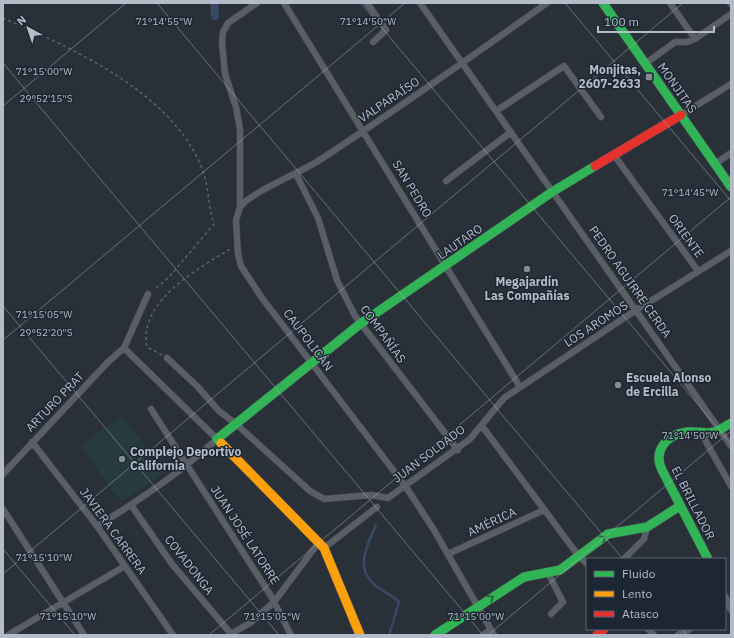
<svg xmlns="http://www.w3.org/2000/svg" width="734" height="638" font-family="'IBM Plex Sans',sans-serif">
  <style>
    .green { fill: #273a3e }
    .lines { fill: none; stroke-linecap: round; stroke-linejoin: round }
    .stream { stroke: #384963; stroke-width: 2.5 }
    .canal { stroke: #384963; stroke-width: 8 }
    .street-casing { stroke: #484c53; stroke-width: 7 }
    .fast-casing { stroke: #484c53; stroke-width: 10 }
    .slow-casing { stroke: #484c53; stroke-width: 10 }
    .jam-casing { stroke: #484c53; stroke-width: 10 }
    .path { stroke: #5d636a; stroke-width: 1.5; stroke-dasharray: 3 3; stroke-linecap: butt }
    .street { stroke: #5a5e66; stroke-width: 6 }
    .fast { stroke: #30b455; stroke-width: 9 }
    .slow { stroke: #ff9f0a; stroke-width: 9 }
    .jam { stroke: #e5322d; stroke-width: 9 }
    .oneway { stroke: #255f41 }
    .ticks { fill: none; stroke: #b4bcc9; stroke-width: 1; stroke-opacity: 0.45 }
    .poi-dot { fill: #848b96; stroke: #1d2633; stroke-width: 1.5 }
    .labels { text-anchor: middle; stroke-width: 3; stroke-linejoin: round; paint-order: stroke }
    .poi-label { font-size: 12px; font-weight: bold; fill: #b4bcc9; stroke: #1d2633; text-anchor: start }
    .street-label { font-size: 12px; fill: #b4bcc9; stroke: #1d2633 }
    .ticks-label { font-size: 10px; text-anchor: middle; fill: #b4bcc9; stroke: #1d2633; stroke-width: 3; stroke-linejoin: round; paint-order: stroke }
  </style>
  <rect width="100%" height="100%" fill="#2a3038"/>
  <path class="green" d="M 123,416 L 164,473 L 121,502 L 80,445 Z"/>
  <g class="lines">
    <path class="stream" d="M 376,525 C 367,545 354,569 376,586 C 384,592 392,595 399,602 L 389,635"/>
    <path class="canal" d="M 214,3 L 215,16"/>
    <g class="street-casing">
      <path id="street" d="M 257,3 L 228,23 L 223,32 L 222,43 L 225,74 L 236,107 L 240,129 L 240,207 L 236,220 L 238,254 L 241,266 L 262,298 L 406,487 L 434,530 L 494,635
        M 284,3 L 520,387
        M 367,3 L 386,30 L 373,42
        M 420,3 L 731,446
        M 670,3 L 695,39
        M 730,3 L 731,4
        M 645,64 L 675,42 L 687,42 L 695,39 L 731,14
        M 496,111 L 564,66 L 601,117
        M 681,115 L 731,84
        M 614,155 L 698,271
        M 715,164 L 731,153
        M 296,174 L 318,218 L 337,280 L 355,316 L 458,450
        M 446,181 L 511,132
        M 240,207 C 253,191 298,174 318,161 C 395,111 471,57 547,3
        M 167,358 L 197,386 L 219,411 L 235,423 L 310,491 L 324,499 L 371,495 L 388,498 L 470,439 L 504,398 L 630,314 L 731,251
        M 151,409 L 271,596 L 291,635
        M 482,426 L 578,555 L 587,564
        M 700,431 L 731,486
        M 32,442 L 97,526 L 173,635
        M 3,474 L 108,362 L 124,348 L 148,294
        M 131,505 L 172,564 L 232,635
        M 3,509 L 84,635
        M 97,526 C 140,500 180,473 217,439 L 124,348
        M 324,548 L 377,507
        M 448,554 L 544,510
        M 624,559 L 644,539 L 647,527
        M 548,573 L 563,602 L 551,614
        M 725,596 L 731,610
        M 648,629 L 654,635
        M 8,635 L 125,566
        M 229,635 L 250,623 L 274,602 L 319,542
        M 483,635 L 490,630
        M 678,635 L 690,629"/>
    </g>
    <g class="fast-casing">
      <path id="fast" d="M 603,3 L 731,187
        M 221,443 L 217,439 L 360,324 L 552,192 L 595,166
        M 708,559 L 662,470 C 653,451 666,435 686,432 C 695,431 705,434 714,432 C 720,430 726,426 731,423
        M 435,635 L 524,577 L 560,570 L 608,534 L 647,527 L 680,506"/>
    </g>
    <g class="slow-casing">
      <path id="slow" d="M 221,443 L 324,548 L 360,635"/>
    </g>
    <g class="jam-casing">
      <path id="jam" d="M 595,166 L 681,115
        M 597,635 L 604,629"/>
    </g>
    <path class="path" d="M 3,18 C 73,48 175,94 203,171 C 209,188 208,207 214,224 L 169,277 L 154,290
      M 162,355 L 147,347 C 138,301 198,269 230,249"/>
    <use href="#street" class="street"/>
    <use href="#fast" class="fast"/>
    <use href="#slow" class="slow"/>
    <use href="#jam" class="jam"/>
  </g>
  <defs><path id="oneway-chevron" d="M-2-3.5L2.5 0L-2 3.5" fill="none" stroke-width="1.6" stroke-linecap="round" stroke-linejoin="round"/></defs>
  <g class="oneway">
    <use href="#oneway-chevron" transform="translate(603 538) rotate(-35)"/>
    <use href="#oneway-chevron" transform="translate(491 598) rotate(-33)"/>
  </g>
  <path class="ticks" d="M 157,3 L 623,559M 361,3 L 731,444M 565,3 L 731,201M 3,63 L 483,635M 3,106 L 126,3M 3,306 L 279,635M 3,340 L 405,3M 3,549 L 75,635M 3,574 L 683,3M 682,629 L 687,635M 209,635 L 731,197M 488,635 L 731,431"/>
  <g class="poi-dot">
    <rect x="645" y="73" width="8" height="8" rx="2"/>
    <circle cx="527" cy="269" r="4"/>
    <circle cx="618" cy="385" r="4"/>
    <circle cx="122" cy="459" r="4"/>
  </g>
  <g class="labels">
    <g class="poi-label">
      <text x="641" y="74" text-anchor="end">Monjitas,<tspan x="641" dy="14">2607-2633</tspan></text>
      <text x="527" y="286" text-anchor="middle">Megajardín<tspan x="527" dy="14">Las Compañías</tspan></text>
      <text x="626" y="382">Escuela Alonso<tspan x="626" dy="14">de Ercilla</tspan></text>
      <text x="130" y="456">Complejo Deportivo<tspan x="130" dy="14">California</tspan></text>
    </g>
    <g class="street-label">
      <text transform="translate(677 88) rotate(55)" y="4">MONJITAS</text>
      <text transform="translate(389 100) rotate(-34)" y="4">VALPARAÍSO</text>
      <text transform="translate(412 189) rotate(59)" y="4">SAN PEDRO</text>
      <text transform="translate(686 236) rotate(54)" y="4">ORIENTE</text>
      <text transform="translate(460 242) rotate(-35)" y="4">LAUTARO</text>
      <text transform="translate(630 282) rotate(55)" y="4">PEDRO AGUIRRE CERDA</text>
      <text transform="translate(596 324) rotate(-33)" y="4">LOS AROMOS</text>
      <text transform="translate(383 334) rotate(54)" y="4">COMPAÑÍAS</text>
      <text transform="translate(308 340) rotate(53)" y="4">CAUPOLICÁN</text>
      <text transform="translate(55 402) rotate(-46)" y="4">ARTURO PRAT</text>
      <text transform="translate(429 454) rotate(-37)" y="4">JUAN SOLDADO</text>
      <text transform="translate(693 503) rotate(63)" y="4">EL BRILLADOR</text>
      <text transform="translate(492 522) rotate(-25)" y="4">AMÉRICA</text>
      <text transform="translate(113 531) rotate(54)" y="4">JAVIERA CARRERA</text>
      <text transform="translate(245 535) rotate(57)" y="4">JUAN JOSÉ LATORRE</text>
      <text transform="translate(189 565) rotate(52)" y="4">COVADONGA</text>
    </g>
  </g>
  <g class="ticks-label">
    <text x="164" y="25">71°14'55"W</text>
    <text x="368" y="25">71°14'50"W</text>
    <text x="44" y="75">71°15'00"W</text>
    <text x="46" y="102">29°52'15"S</text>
    <text x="690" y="196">71°14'45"W</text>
    <text x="44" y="318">71°15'05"W</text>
    <text x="46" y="336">29°52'20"S</text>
    <text x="690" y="439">71°14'50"W</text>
    <text x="44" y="561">71°15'10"W</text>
    <text x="68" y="620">71°15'10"W</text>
    <text x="272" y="620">71°15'05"W</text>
    <text x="476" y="620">71°15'00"W</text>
  </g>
  <rect width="734" height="638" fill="none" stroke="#b4bcc9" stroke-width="8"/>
  <rect x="586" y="558" width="140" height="72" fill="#1d2633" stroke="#59626f"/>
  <rect x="594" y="571" width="20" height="6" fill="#30b455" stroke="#59626f"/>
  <text x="622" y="578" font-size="12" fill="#b4bcc9">Fluido</text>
  <rect x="594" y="591" width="20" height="6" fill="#ff9f0a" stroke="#59626f"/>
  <text x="622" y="598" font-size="12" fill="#b4bcc9">Lento</text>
  <rect x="594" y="611" width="20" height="6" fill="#e5322d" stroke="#59626f"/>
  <text x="622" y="618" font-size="12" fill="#b4bcc9">Atasco</text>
  <g transform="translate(28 28) rotate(320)" stroke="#1d2633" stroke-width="3" paint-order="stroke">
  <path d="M0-3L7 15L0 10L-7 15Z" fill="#b4bcc9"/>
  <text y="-6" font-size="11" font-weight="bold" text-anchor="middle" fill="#b4bcc9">N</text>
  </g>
  <path d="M598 26v6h116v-6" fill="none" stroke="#b4bcc9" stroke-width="2"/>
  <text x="604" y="26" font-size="12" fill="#b4bcc9" stroke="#1d2633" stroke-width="3" paint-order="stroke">100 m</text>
</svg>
